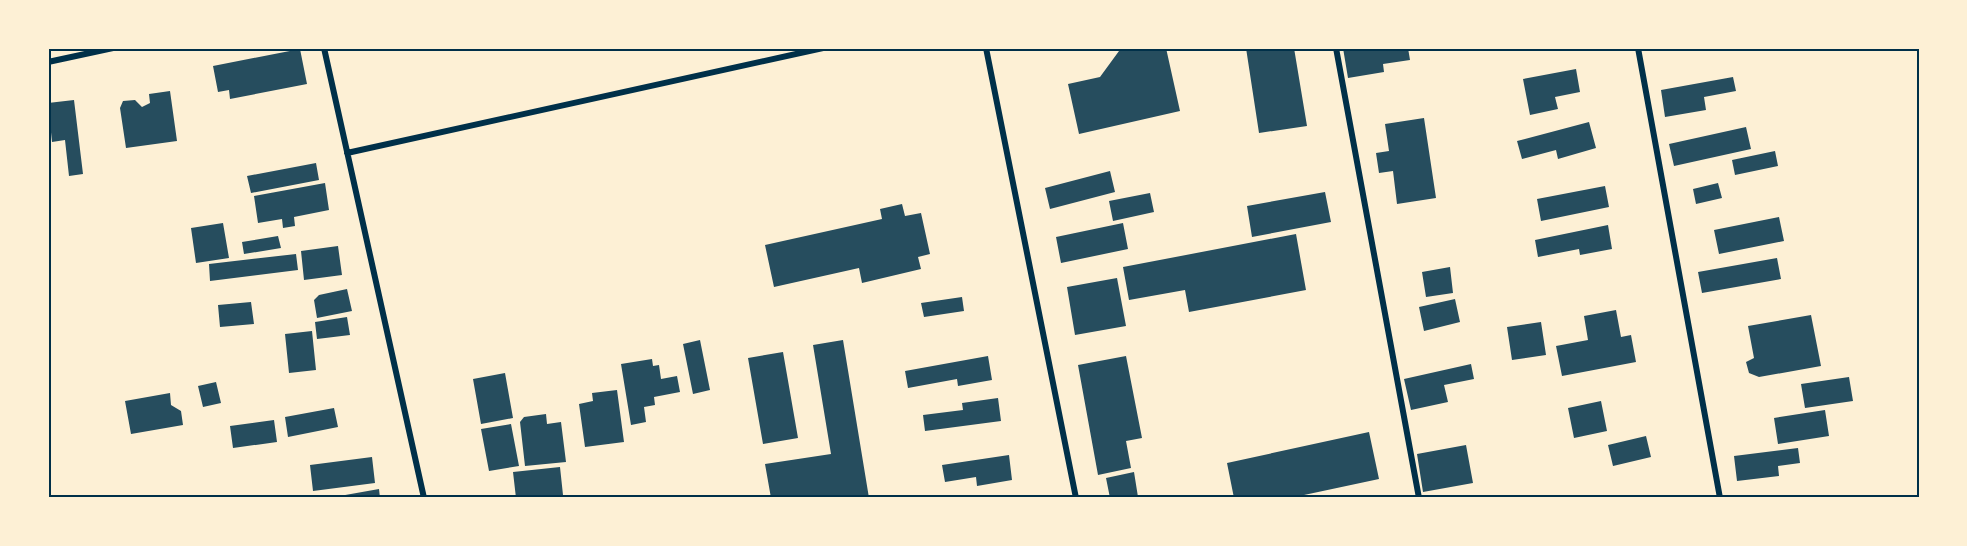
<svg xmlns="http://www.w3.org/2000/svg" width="1967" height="546" font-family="Barlow,sans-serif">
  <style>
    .building { fill: #264d5e }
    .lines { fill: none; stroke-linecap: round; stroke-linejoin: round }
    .minor { stroke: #003049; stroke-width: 6 }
    .neatline { fill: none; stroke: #003049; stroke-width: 2 }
  </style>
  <rect width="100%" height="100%" fill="#fdf0d5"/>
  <path class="building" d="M 1118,48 L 1166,48 L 1180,111 L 1079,134 L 1068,84 L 1100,77 L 1119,51 Z
    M 1246,48 L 1294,48 L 1307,126 L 1259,133 Z
    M 1343,48 L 1408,48 L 1410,60 L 1383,64 L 1384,72 L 1348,78 Z
    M 300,49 L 307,84 L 230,99 L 229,90 L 218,92 L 213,66 Z
    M 1576,69 L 1580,92 L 1555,97 L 1558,109 L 1530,115 L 1523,79 Z
    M 1733,77 L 1736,91 L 1704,97 L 1706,110 L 1665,117 L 1661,90 Z
    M 170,91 L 177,141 L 126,148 L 120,108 L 123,101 L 135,100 L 142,107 L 150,103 L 149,94 Z
    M 74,100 L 83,174 L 69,176 L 65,140 L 52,142 L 48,103 Z
    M 1424,118 L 1436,198 L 1397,204 L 1393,171 L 1379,173 L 1376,153 L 1389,151 L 1385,124 Z
    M 1589,122 L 1596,148 L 1558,159 L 1556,150 L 1522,159 L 1517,141 Z
    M 1746,127 L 1751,149 L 1674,166 L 1669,144 Z
    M 1775,151 L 1778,166 L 1735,175 L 1732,160 Z
    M 316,163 L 319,180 L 251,193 L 247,176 Z
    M 1110,171 L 1115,192 L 1050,209 L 1045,188 Z
    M 325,183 L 329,210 L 294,217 L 295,226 L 283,228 L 282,219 L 258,223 L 254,196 Z
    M 1718,183 L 1722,198 L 1696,204 L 1693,189 Z
    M 1605,186 L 1609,207 L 1541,221 L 1537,199 Z
    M 1325,192 L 1331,222 L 1252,237 L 1247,206 Z
    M 1150,193 L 1154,212 L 1113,221 L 1109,201 Z
    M 902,204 L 905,216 L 921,213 L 930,254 L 918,257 L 921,269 L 862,283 L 859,268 L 774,287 L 765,245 L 882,219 L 880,209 Z
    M 1779,217 L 1784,241 L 1719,254 L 1714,230 Z
    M 223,223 L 229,258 L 196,263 L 191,228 Z
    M 1123,223 L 1128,249 L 1061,263 L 1056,237 Z
    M 1608,225 L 1612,249 L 1580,255 L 1579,249 L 1538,257 L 1535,240 Z
    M 1296,234 L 1306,290 L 1189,312 L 1185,290 L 1129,300 L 1123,267 Z
    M 278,236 L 281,248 L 244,254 L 242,242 Z
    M 338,246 L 342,275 L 304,280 L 301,251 Z
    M 296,254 L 298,270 L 210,281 L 209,264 Z
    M 1777,258 L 1781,279 L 1702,293 L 1698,272 Z
    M 1450,267 L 1453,293 L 1426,297 L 1422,272 Z
    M 1117,278 L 1126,326 L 1075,335 L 1067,287 Z
    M 347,289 L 352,311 L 317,318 L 314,300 L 319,295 Z
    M 962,297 L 964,311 L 924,317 L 921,303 Z
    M 1455,299 L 1460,322 L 1424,331 L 1419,307 Z
    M 251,302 L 254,324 L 220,327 L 218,305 Z
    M 1616,310 L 1621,337 L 1631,335 L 1636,362 L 1562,376 L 1556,346 L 1588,340 L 1584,316 Z
    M 1811,315 L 1821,366 L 1759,377 L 1749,373 L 1746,362 L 1754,358 L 1748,326 Z
    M 347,317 L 350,335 L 317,339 L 315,322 Z
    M 1541,322 L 1546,355 L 1512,360 L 1507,327 Z
    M 312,331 L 316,370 L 289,373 L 285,334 Z
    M 700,340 L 710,390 L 693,394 L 683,344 Z
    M 843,340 L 869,498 L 771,498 L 765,464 L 831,454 L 813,345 Z
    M 783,352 L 798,438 L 763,444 L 748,358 Z
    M 988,356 L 992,380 L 958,386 L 957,379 L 908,388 L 905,371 Z
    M 1126,356 L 1142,438 L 1126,441 L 1131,468 L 1098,475 L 1078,365 Z
    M 652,359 L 653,366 L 659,365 L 661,379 L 677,376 L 680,392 L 654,397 L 655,405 L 644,407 L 646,422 L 631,425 L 621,364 Z
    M 1471,364 L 1474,379 L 1444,385 L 1448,402 L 1411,410 L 1404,379 Z
    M 505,373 L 513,418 L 481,424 L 473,379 Z
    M 1849,377 L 1853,401 L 1805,408 L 1801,384 Z
    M 216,382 L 221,403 L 203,407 L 198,386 Z
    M 617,390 L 624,442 L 585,447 L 579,404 L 593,401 L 592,393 Z
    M 170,393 L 171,405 L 181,411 L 183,425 L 131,434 L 125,401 Z
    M 998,398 L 1001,421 L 925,431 L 923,415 L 963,410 L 962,403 Z
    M 1601,401 L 1607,431 L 1574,438 L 1568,408 Z
    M 334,408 L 338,427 L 288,437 L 285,417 Z
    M 1825,410 L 1829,436 L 1778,444 L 1774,418 Z
    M 546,414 L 547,424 L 561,422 L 566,462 L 525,466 L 520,422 L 524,417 Z
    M 274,420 L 277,442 L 233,448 L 230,426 Z
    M 511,424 L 519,466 L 489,471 L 481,429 Z
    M 1369,432 L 1379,479 L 1290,498 L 1234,498 L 1227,463 Z
    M 1646,436 L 1651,457 L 1613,466 L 1608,445 Z
    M 1466,445 L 1473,483 L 1423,492 L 1417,454 Z
    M 1798,448 L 1800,463 L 1778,466 L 1779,476 L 1737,481 L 1734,456 Z
    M 1009,455 L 1012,480 L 977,486 L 976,477 L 945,482 L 942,465 Z
    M 372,457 L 375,483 L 313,491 L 310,465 Z
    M 560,467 L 563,495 L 516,498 L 513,472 Z
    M 1134,472 L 1138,497 L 1110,498 L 1106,478 Z
    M 379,489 L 380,498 L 335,498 L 334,497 Z"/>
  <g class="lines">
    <path class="minor" d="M 324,48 L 424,498
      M 986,48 L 1076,498
      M 1336,48 L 1419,498
      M 1638,48 L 1720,498
      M 48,62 L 113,48
      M 347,153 L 823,48"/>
  </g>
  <rect width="1967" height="546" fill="none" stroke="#fdf0d5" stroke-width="99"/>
  <rect x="50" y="50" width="1868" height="446" class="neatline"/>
</svg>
